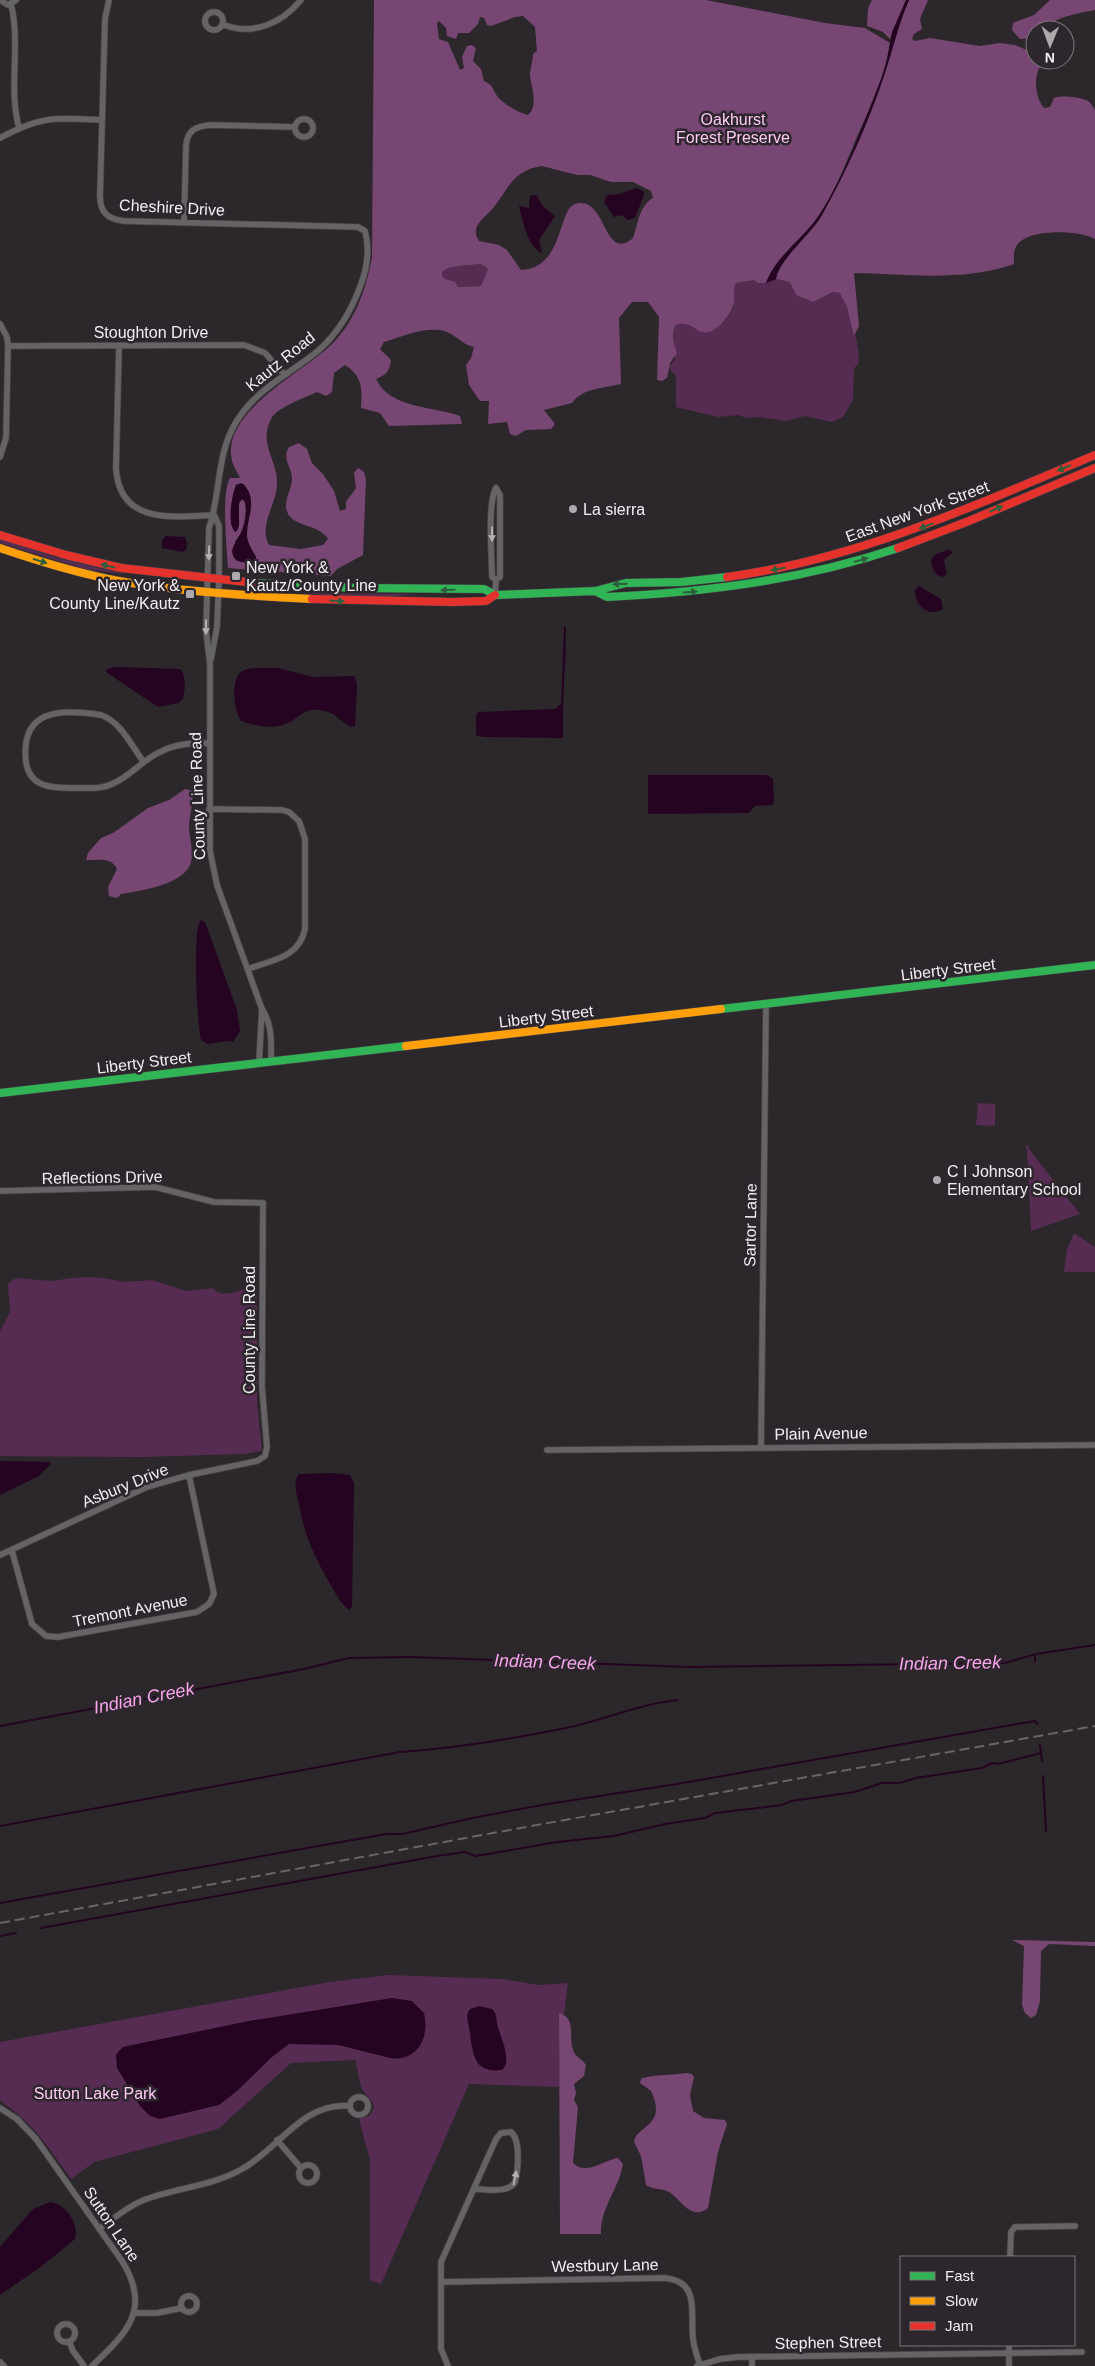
<svg xmlns="http://www.w3.org/2000/svg" width="1095" height="2366" font-family="Helvetica,sans-serif">
  <style>
    .green { fill: #572c53 }
    .forest { fill: #784672; fill-rule: evenodd }
    .water { fill: #240421 }
    .lines { fill: none; stroke-linecap: round; stroke-linejoin: round }
    .stream { stroke: #240421; stroke-width: 2 }
    .street-casing { stroke: #484548; stroke-width: 7 }
    .fast-casing { stroke: #484548; stroke-width: 9 }
    .slow-casing { stroke: #484548; stroke-width: 9 }
    .jam-casing { stroke: #484548; stroke-width: 9 }
    .street { stroke: #666366; stroke-width: 5.5 }
    .fast { stroke: #30b455; stroke-width: 8 }
    .slow { stroke: #ff9f0a; stroke-width: 8 }
    .jam { stroke: #e5322d; stroke-width: 8 }
    .rail { stroke: #686567; stroke-width: 2; stroke-dasharray: 10 5; stroke-linecap: butt }
    .oneway { fill: #2e5f3c }
    .oneway2 { fill: #b3afb2 }
    .poi-dot { fill: #ada8ac; stroke: #2d262c; stroke-width: 2 }
    .labels { text-anchor: middle; stroke-width: 5; stroke-linejoin: round; paint-order: stroke }
    .park-label { font-size: 16px; fill: #fdcaf4; stroke: #2d262c }
    .street-label { font-size: 16px; fill: #f2eef1; stroke: #2d262c }
    .poi-label { font-size: 16px; fill: #f2eef1; stroke: #2d262c; text-anchor: start }
    .water-label { font-size: 18px; font-style: italic; fill: #f8a5ec; stroke: #2d262c }
  </style>
  <rect width="100%" height="100%" fill="#2c272b"/>
  <path class="green" d="M 481,264 L 488,269 L 481,286 L 458,287 C 452,282 446,281 441,276 L 442,272 L 448,268 L 459,266 Z
    M 776,279 L 790,282 L 796,295 L 813,302 L 834,292 L 841,293 C 848,308 862,348 858,365 L 854,368 L 853,400 L 843,417 L 832,422 L 805,416 L 786,421 L 759,417 L 746,418 L 738,415 L 718,417 L 676,407 L 676,377 L 669,367 L 675,359 L 673,329 L 681,323 L 691,325 L 702,332 C 716,327 735,318 734,299 C 733,292 732,289 736,283 L 754,280 C 762,285 768,282 776,279 Z
    M 0,539 L 58,558 L 129,575 L 84,569 L 0,543 Z
    M 300,593 L 419,594 L 371,598 Z
    M 978,1103 L 995,1104 L 995,1126 L 976,1125 Z
    M 1028,1145 L 1029,1149 L 1080,1214 L 1031,1231 L 1027,1150 L 1025,1146 Z
    M 1074,1233 L 1095,1247 L 1095,1272 L 1064,1272 L 1067,1249 Z
    M 81,1277 L 104,1278 L 125,1282 L 152,1280 L 186,1291 L 213,1288 C 224,1302 243,1286 257,1287 L 257,1402 L 262,1451 L 242,1454 L 142,1457 L 0,1456 L 0,1331 L 10,1312 L 8,1284 L 14,1279 L 18,1278 L 50,1281 Z
    M 388,1975 L 501,1979 L 539,1985 L 568,1983 L 564,2015 L 559,2014 L 559,2087 L 469,2084 L 381,2284 L 370,2280 L 370,2160 L 359,2119 L 369,2116 C 379,2103 371,2102 364,2092 C 359,2085 358,2069 355,2060 L 291,2063 L 218,2129 L 94,2162 L 71,2179 C 50,2149 32,2121 0,2101 L 0,2042 L 330,1982 Z"/>
  <path class="forest" d="M 374,0 L 706,0 L 825,23 L 865,28 L 890,43 C 885,76 870,108 856,139 C 845,165 834,194 817,218 C 801,240 776,257 766,283 L 758,283 L 754,280 L 736,283 C 732,290 735,295 734,302 C 733,310 726,319 720,325 C 716,329 709,334 702,332 C 697,331 694,326 689,325 C 668,318 672,341 677,353 L 670,363 L 667,378 L 662,381 L 657,380 L 659,317 L 648,302 L 632,302 L 619,318 L 621,384 C 602,389 584,387 572,403 L 544,410 L 555,424 L 551,429 L 526,430 L 516,436 L 510,434 L 507,422 L 488,424 L 489,401 L 480,401 L 469,385 L 466,365 L 471,358 L 474,347 C 463,345 457,336 447,332 C 427,325 403,337 384,342 L 380,349 L 391,360 C 390,371 386,375 376,379 C 390,409 433,406 460,416 L 462,424 L 389,426 L 380,413 L 361,408 C 362,390 363,376 345,365 L 334,373 L 332,392 L 326,396 L 317,392 C 306,397 276,408 271,419 C 258,444 278,461 277,483 C 277,505 258,524 269,545 L 301,549 L 323,545 L 328,539 C 318,522 290,529 286,508 C 285,499 291,489 292,481 C 293,467 281,460 289,447 L 299,443 L 307,449 L 312,463 L 323,474 L 334,491 L 340,511 L 346,509 L 346,502 L 356,488 L 354,473 L 358,468 L 364,472 L 366,479 L 363,555 L 337,569 L 331,576 L 228,568 C 227,548 221,493 230,478 L 240,478 C 238,473 235,469 233,464 C 216,413 305,372 333,343 C 356,319 366,289 372,257 ZM 523,16 L 535,27 L 537,51 L 533,54 C 533,61 530,69 530,75 C 531,87 539,106 528,115 C 517,112 505,105 497,96 C 493,89 492,84 484,81 L 481,69 L 473,61 L 476,48 L 472,45 L 467,46 L 462,57 L 464,68 L 460,70 L 448,42 L 439,39 L 437,23 L 439,21 L 446,28 L 447,36 L 456,39 L 458,33 L 469,33 L 478,24 L 480,17 L 484,18 L 487,25 L 491,26 L 515,17 ZM 542,166 L 577,175 L 590,175 L 611,182 L 633,182 L 651,191 L 653,198 C 639,206 638,224 633,238 C 603,264 607,194 575,204 C 558,209 564,268 521,270 L 507,250 L 499,245 L 479,241 C 469,226 485,218 494,207 C 509,187 514,170 542,166 ZM 481,264 L 488,269 L 481,286 L 458,287 L 455,282 L 445,279 L 442,276 L 442,272 L 448,268 L 459,266 ZM 244,484 C 258,507 247,513 247,535 C 246,542 253,551 256,557 L 254,564 L 241,562 L 235,541 C 244,532 250,510 243,499 L 239,503 L 239,527 L 231,525 L 233,495 L 236,485 Z
    M 872,0 L 906,0 L 890,39 L 883,32 L 867,26 L 868,8 Z
    M 909,0 L 928,0 L 920,19 L 922,29 L 914,34 L 912,39 L 915,41 L 930,38 L 980,46 L 1000,43 L 1015,45 L 1034,53 L 1035,60 L 1040,60 L 1041,65 C 1033,77 1035,97 1044,108 L 1050,107 L 1054,98 C 1061,95 1080,97 1088,101 C 1091,103 1093,107 1095,110 L 1095,239 C 1079,230 1029,228 1017,245 C 1013,251 1014,257 1014,264 C 963,282 907,274 854,273 L 859,326 L 854,336 L 847,307 L 840,293 L 833,292 L 813,302 L 796,295 L 790,282 L 776,279 C 779,259 814,232 824,211 C 842,175 861,139 875,101 C 888,67 894,33 909,0 Z
    M 1050,0 L 1095,0 L 1095,10 C 1081,13 1051,17 1045,30 L 1035,30 L 1035,38 L 1020,39 L 1012,30 L 1013,23 L 1034,15 Z
    M 185,789 L 193,791 C 193,803 190,814 189,826 C 189,838 195,854 190,865 C 182,885 139,891 121,894 L 117,898 L 109,896 L 108,887 L 117,869 C 112,857 98,860 86,860 L 88,853 L 101,838 L 113,833 L 148,808 L 169,800 Z
    M 1012,1940 L 1095,1942 L 1095,1946 L 1049,1944 L 1041,1951 L 1040,2001 L 1036,2015 L 1031,2018 L 1025,2013 L 1022,2005 L 1024,1946 Z
    M 559,2013 C 579,2019 566,2040 575,2054 C 578,2058 583,2060 586,2065 L 584,2076 L 574,2084 L 576,2093 L 574,2100 L 578,2107 L 573,2163 C 586,2176 604,2160 618,2158 L 623,2164 C 619,2189 600,2208 601,2234 L 560,2234 Z
    M 686,2073 L 692,2074 L 694,2077 L 690,2095 L 693,2111 L 704,2118 L 725,2120 L 727,2124 L 718,2152 L 708,2208 C 690,2221 682,2200 669,2192 C 662,2188 653,2190 646,2185 L 641,2156 L 634,2142 C 636,2125 668,2127 651,2091 L 640,2083 L 641,2079 C 646,2075 676,2075 686,2073 Z"/>
  <path class="water" d="M 906,0 L 909,0 C 898,25 893,50 884,76 C 868,123 847,171 822,215 C 812,233 778,260 776,279 L 766,283 C 776,256 802,240 818,217 C 846,175 863,124 882,77 L 887,60 L 892,32 Z
    M 637,188 L 643,191 L 644,195 L 635,218 L 628,220 L 622,215 L 614,217 L 604,202 L 607,195 L 619,194 Z
    M 536,195 L 543,206 L 555,216 L 539,240 L 542,253 C 528,248 522,219 519,206 L 529,208 L 530,196 Z
    M 241,483 C 260,496 246,518 247,535 C 247,543 253,551 256,557 L 255,564 L 237,561 C 226,551 237,542 241,533 C 245,524 247,511 245,501 L 241,499 C 235,509 243,523 236,532 L 234,531 C 227,520 232,496 236,485 Z
    M 166,536 L 185,537 L 187,543 L 186,550 L 182,552 L 162,548 L 162,540 Z
    M 948,550 L 951,550 L 952,553 L 944,560 L 947,574 L 943,577 C 934,575 932,568 931,560 L 936,554 Z
    M 919,586 L 941,599 L 943,609 C 929,618 914,605 915,590 Z
    M 564,626 L 566,627 C 566,664 562,701 563,738 L 483,737 L 476,735 L 476,714 L 479,712 L 555,709 L 561,704 Z
    M 116,667 L 180,669 C 187,677 185,689 183,699 L 178,703 L 158,707 L 106,672 L 107,669 Z
    M 262,668 L 278,668 L 313,677 L 354,676 L 357,684 L 355,726 L 351,727 C 342,723 338,715 328,712 C 302,704 302,719 283,725 C 270,729 252,725 241,721 C 234,711 231,684 239,674 C 244,668 254,668 262,668 Z
    M 648,775 L 767,775 L 773,779 L 774,802 L 772,805 L 755,806 L 749,813 L 648,814 Z
    M 201,920 L 205,922 L 237,1010 L 240,1031 L 233,1042 L 229,1041 L 208,1044 L 201,1040 C 197,1024 192,929 201,920 Z
    M 0,1461 L 50,1462 L 51,1464 L 39,1476 L 0,1495 Z
    M 332,1473 L 350,1475 L 354,1483 L 352,1607 L 349,1610 C 340,1603 335,1592 329,1582 C 313,1553 305,1537 299,1504 C 297,1495 292,1482 299,1474 Z
    M 392,1998 L 412,2001 L 424,2013 C 430,2038 417,2062 390,2058 L 338,2045 L 289,2044 L 272,2057 L 237,2091 L 219,2105 L 160,2119 L 150,2116 L 140,2106 L 117,2068 L 116,2055 L 119,2051 L 123,2047 L 132,2045 L 249,2021 Z
    M 479,2006 L 492,2009 C 497,2014 496,2018 497,2024 C 500,2036 513,2061 502,2070 C 471,2074 473,2050 469,2027 C 468,2020 465,2015 470,2009 Z
    M 50,2202 C 66,2204 79,2223 75,2239 L 42,2266 L 0,2295 L 0,2247 L 33,2209 Z"/>
  <g class="lines">
    <path class="stream" d="M 1035,1662 L 1035,1654
      M 0,1726 L 304,1669 L 349,1658 L 410,1657 L 689,1667 L 1005,1663 L 1036,1654 L 1095,1645
      M 1040,1745 L 1042,1761
      M 1043,1776 L 1046,1831
      M 0,1826 L 400,1752 C 455,1748 512,1739 566,1728 C 604,1720 639,1704 678,1700
      M 0,1903 L 386,1834 L 402,1834 L 477,1817 L 548,1804 L 677,1784 L 1011,1725 L 1035,1721 L 1037,1724
      M 41,1928 L 437,1856 L 465,1852 L 476,1856 L 557,1842 L 614,1836 L 665,1824 L 705,1818 L 715,1813 L 782,1805 L 791,1801 L 855,1792 L 882,1783 L 899,1783 L 916,1778 L 982,1768 L 992,1763 L 998,1764 L 1041,1753
      M 0,1936 L 16,1933"/>
    <g class="street-casing">
      <path id="street" d="M 0,0 L 8,5 L 16,0
        M 109,0 L 105,19 L 100,196 C 100,213 108,219 124,221 L 358,227 L 365,231 C 370,249 367,269 360,287 C 351,311 339,332 319,350 C 290,374 257,388 236,422 C 216,455 221,493 209,528 L 206,631 L 210,664 L 210,851 L 217,885 L 262,1009
        M 11,4 C 21,45 8,87 19,128
        M205 21a9 9 0 1 1 18 0a9 9 0 1 1-18 0Z
        M 222,24 C 252,37 282,23 301,0
        M295 128a9 9 0 1 1 18 0a9 9 0 1 1-18 0Z
        M 0,138 C 42,115 56,118 102,120
        M 184,223 L 186,146 C 187,131 195,126 211,125 L 295,127
        M 0,324 L 7,337 L 8,346 L 6,438 L 0,457
        M 8,346 L 244,345 L 265,353 L 284,374
        M 119,346 L 116,469 C 120,525 173,517 214,515
        M 496,580 L 492,577 C 492,556 487,504 496,488
        M 495,595 L 496,580 L 500,577 L 500,495 L 496,488
        M 211,659 L 217,627 L 219,580 L 219,526 L 214,515
        M 143,761 C 131,745 121,722 101,715 C 59,708 20,710 26,762 C 30,790 57,788 78,788 C 90,788 102,789 112,784 C 130,777 142,760 160,752 C 175,744 191,743 208,743
        M 209,809 L 282,810 L 289,812 L 299,821 L 305,839 L 305,929 C 299,958 272,960 248,969
        M 259,1063 L 262,1009 C 273,1026 271,1043 271,1062
        M 0,1191 L 155,1187 L 214,1202 L 263,1203 L 262,1387 L 267,1447 L 265,1456 L 257,1461 L 189,1475 L 147,1487 L 0,1555
        M 761,1448 L 766,1003
        M 547,1450 L 1095,1445
        M 12,1551 L 32,1624 L 46,1636 L 58,1637 L 197,1612 L 209,1604 L 214,1594 L 189,1475
        M350 2106a9 9 0 1 1 18 0a9 9 0 1 1-18 0Z
        M 0,2108 L 17,2119 L 36,2139 L 122,2261 C 152,2309 127,2333 92,2366
        M 277,2140 L 301,2168
        M299 2174a9 9 0 1 1 18 0a9 9 0 1 1-18 0Z
        M 99,2229 C 113,2219 128,2206 144,2200 C 175,2188 213,2186 242,2169 C 280,2148 302,2102 350,2106
        M 1010,2257 L 1011,2232 L 1015,2227 L 1075,2226
        M 441,2282 L 664,2278 C 701,2281 690,2313 693,2339 C 694,2348 697,2356 700,2365
        M181 2304a8 8 0 1 1 16 0a8 8 0 1 1-16 0Z
        M 135,2313 L 157,2313 L 182,2308
        M57 2333a9 9 0 1 1 18 0a9 9 0 1 1-18 0Z
        M 69,2341 L 73,2351 L 84,2366
        M 752,2357 L 752,2366
        M 0,2362 L 4,2366
        M 448,2366 L 441,2349 L 441,2262 L 496,2139 L 501,2133 L 511,2132 C 521,2140 518,2171 515,2182 C 508,2194 486,2189 474,2189
        M 697,2366 L 720,2359 L 738,2357 L 1082,2352
        M 1009,2366 L 1009,2345"/>
    </g>
    <g class="fast-casing">
      <path id="fast" d="M 256,583 L 357,588 L 484,589 L 495,595 L 595,591 L 626,583 L 681,582 L 727,577
        M 595,591 L 607,597 C 707,592 803,580 898,548
        M 721,1009 L 1095,965
        M 0,1093 L 406,1046"/>
    </g>
    <g class="slow-casing">
      <path id="slow" d="M 0,548 C 41,562 83,575 125,582 C 186,592 250,596 312,599
        M 406,1046 L 721,1009"/>
    </g>
    <g class="jam-casing">
      <path id="jam" d="M 0,535 L 66,555 L 121,568 L 256,583
        M 898,548 L 969,521 L 1095,468
        M 727,577 C 857,559 975,506 1095,455
        M 312,599 L 453,602 L 486,601 L 495,595"/>
    </g>
    <use href="#street" class="street"/>
    <use href="#fast" class="fast"/>
    <use href="#slow" class="slow"/>
    <use href="#jam" class="jam"/>
    <path class="rail" d="M 0,1923 L 548,1823 L 1095,1726"/>
  </g>
  <defs><path id="oneway-solid" d="M-6-.8H1V-3.2L6.5 0L1 3.2V.8H-6Z" transform="scale(1.25)"/></defs>
  <g class="oneway">
    <use href="#oneway-solid" transform="translate(1064 468) rotate(157)"/>
    <use href="#oneway-solid" transform="translate(996 509) rotate(-23)"/>
    <use href="#oneway-solid" transform="translate(926 526) rotate(159)"/>
    <use href="#oneway-solid" transform="translate(861 560) rotate(-16)"/>
    <use href="#oneway-solid" transform="translate(40 561) rotate(18)"/>
    <use href="#oneway-solid" transform="translate(108 566) rotate(-168)"/>
    <use href="#oneway-solid" transform="translate(778 569) rotate(169)"/>
    <use href="#oneway-solid" transform="translate(620 584) rotate(179)"/>
    <use href="#oneway-solid" transform="translate(448 590) rotate(179)"/>
    <use href="#oneway-solid" transform="translate(690 592) rotate(-4)"/>
    <use href="#oneway-solid" transform="translate(337 601) rotate(3)"/>
  </g>
  <g class="oneway2">
    <use href="#oneway-solid" transform="translate(492 534) rotate(90)"/>
    <use href="#oneway-solid" transform="translate(209 553) rotate(91)"/>
    <use href="#oneway-solid" transform="translate(206 627) rotate(90)"/>
    <use href="#oneway-solid" transform="translate(515 2178) rotate(-78)"/>
  </g>
  <g class="poi-dot">
    <circle cx="573" cy="509" r="5"/>
    <rect x="231" y="571" width="10" height="10" rx="2.5"/>
    <rect x="185" y="589" width="10" height="10" rx="2.5"/>
    <circle cx="937" cy="1180" r="5"/>
  </g>
  <g class="labels">
    <g class="park-label">
      <text x="733" y="125">Oakhurst<tspan x="733" dy="18">Forest Preserve</tspan></text>
      <text x="95" y="2099">Sutton Lake Park</text>
    </g>
    <g class="street-label">
      <text transform="translate(172 207) rotate(3)" y="6">Cheshire Drive</text>
      <text x="151" y="338">Stoughton Drive</text>
      <text transform="translate(280 361) rotate(-39)" y="6">Kautz Road</text>
      <text transform="translate(917 511) rotate(-20)" y="6">East New York Street</text>
      <text transform="translate(197 796) rotate(-92)" y="6">County Line Road</text>
      <text transform="translate(948 969) rotate(-7)" y="6">Liberty Street</text>
      <text transform="translate(546 1016) rotate(-7)" y="6">Liberty Street</text>
      <text transform="translate(144 1062) rotate(-7)" y="6">Liberty Street</text>
      <text transform="translate(102 1177) rotate(-1)" y="6">Reflections Drive</text>
      <text transform="translate(750 1225) rotate(-89)" y="6">Sartor Lane</text>
      <text transform="translate(249 1330) rotate(-90)" y="6">County Line Road</text>
      <text transform="translate(821 1433) rotate(-1)" y="6">Plain Avenue</text>
      <text transform="translate(125 1485) rotate(-22)" y="6">Asbury Drive</text>
      <text transform="translate(130 1610) rotate(-11)" y="6">Tremont Avenue</text>
      <text transform="translate(112 2224) rotate(56)" y="6">Sutton Lane</text>
      <text transform="translate(605 2265) rotate(-1)" y="6">Westbury Lane</text>
      <text transform="translate(828 2342) rotate(-1)" y="6">Stephen Street</text>
    </g>
    <g class="poi-label">
      <text x="583" y="515">La sierra</text>
      <text x="246" y="573">New York &amp;<tspan x="246" dy="18">Kautz/County Line</tspan></text>
      <text x="180" y="591" text-anchor="end">New York &amp;<tspan x="180" dy="18">County Line/Kautz</tspan></text>
      <text x="947" y="1177">C I Johnson<tspan x="947" dy="18">Elementary School</tspan></text>
    </g>
    <g class="water-label">
      <text transform="translate(545 1662) rotate(2)" y="6">Indian Creek</text>
      <text transform="translate(950 1663) rotate(-1)" y="6">Indian Creek</text>
      <text transform="translate(144 1698) rotate(-11)" y="6">Indian Creek</text>
    </g>
  </g>
  <rect x="900" y="2256" width="175" height="90" fill="#2d262c" stroke="#7c767b"/>
  <rect x="910" y="2272" width="25" height="8" fill="#30b455" stroke="#7c767b"/>
  <text x="945" y="2281" font-size="15" fill="#f2eef1">Fast</text>
  <rect x="910" y="2297" width="25" height="8" fill="#ff9f0a" stroke="#7c767b"/>
  <text x="945" y="2306" font-size="15" fill="#f2eef1">Slow</text>
  <rect x="910" y="2322" width="25" height="8" fill="#e5322d" stroke="#7c767b"/>
  <text x="945" y="2331" font-size="15" fill="#f2eef1">Jam</text>
  <g transform="translate(1050 45) rotate(181)"><circle r="24" fill="#2d262c" stroke="#7c767b"/>
  <path d="M0-4L9 19L0 12L-9 19Z" fill="#ada8ac"/>
  <text y="-8" font-size="14" font-weight="bold" text-anchor="middle" fill="#f2eef1">N</text>
  </g>
</svg>
